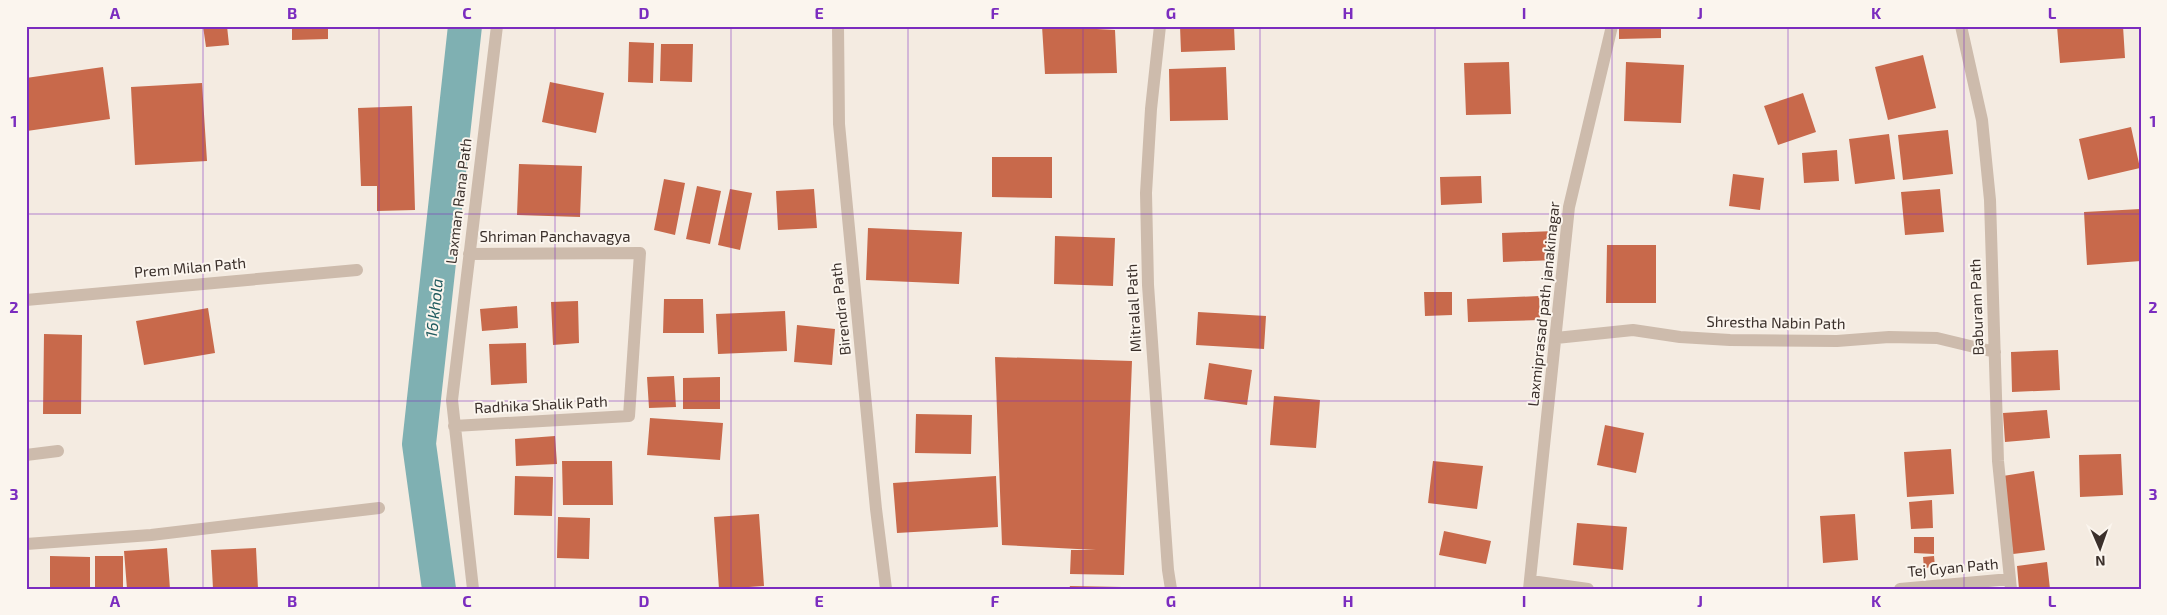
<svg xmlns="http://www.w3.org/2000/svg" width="2167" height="615" font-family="'Exo 2',sans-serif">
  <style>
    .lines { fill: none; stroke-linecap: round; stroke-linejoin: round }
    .canal { stroke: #7fb0b2; stroke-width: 34 }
    .building { fill: #c8694b }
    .minor { stroke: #cdbbac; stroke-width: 12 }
    .grid { fill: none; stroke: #7b2cbf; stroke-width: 1; stroke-opacity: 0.55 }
    .labels { text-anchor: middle; stroke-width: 4; stroke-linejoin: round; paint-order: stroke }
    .street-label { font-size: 15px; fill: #3b302b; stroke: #fbf5ee }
    .water-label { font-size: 16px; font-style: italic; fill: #1f5a5e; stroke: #fbf5ee }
    .neatline { fill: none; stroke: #7b2cbf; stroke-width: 2 }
    .grid-label { font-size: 16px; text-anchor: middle; font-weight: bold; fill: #7b2cbf }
  </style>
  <rect width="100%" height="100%" fill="#f4ebe1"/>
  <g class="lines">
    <path class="canal" d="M 439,589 L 419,444 L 465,26"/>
  </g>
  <path class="building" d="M 203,26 L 227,26 L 229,45 L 206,47 Z
    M 292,26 L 328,26 L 328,39 L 292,40 Z
    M 1042,26 L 1115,30 L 1117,73 L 1045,74 Z
    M 1180,26 L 1234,26 L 1235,50 L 1181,52 Z
    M 1619,26 L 1661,26 L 1661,38 L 1619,39 Z
    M 2057,26 L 2123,26 L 2125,58 L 2060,63 Z
    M 629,42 L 654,43 L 653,83 L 628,82 Z
    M 661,44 L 693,44 L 692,82 L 660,81 Z
    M 1923,55 L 1936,108 L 1888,120 L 1875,67 Z
    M 1509,62 L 1511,114 L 1466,115 L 1464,63 Z
    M 1626,62 L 1684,65 L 1681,123 L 1624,121 Z
    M 103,67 L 110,119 L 27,131 L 26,78 Z
    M 1226,67 L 1228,120 L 1170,121 L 1169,69 Z
    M 550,82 L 604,93 L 596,133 L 542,122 Z
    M 202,83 L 207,161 L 135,165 L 131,87 Z
    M 1803,93 L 1816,132 L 1778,145 L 1764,106 Z
    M 412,106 L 415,210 L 377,211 L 377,186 L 361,186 L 358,108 Z
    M 2131,127 L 2140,168 L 2088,180 L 2079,139 Z
    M 1948,130 L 1953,174 L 1903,180 L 1898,135 Z
    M 1889,134 L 1895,179 L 1855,184 L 1849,139 Z
    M 1837,150 L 1839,181 L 1804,183 L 1802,153 Z
    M 992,157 L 1052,157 L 1052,198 L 992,197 Z
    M 519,164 L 582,166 L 580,217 L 517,215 Z
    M 1733,174 L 1764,178 L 1760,210 L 1729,206 Z
    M 1481,176 L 1482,203 L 1441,205 L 1440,177 Z
    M 664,179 L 685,183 L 675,235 L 654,230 Z
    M 697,186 L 721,191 L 710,244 L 686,239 Z
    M 730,189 L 752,193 L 740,250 L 718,245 Z
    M 814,189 L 817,228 L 778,230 L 776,191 Z
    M 1940,189 L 1944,232 L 1905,235 L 1901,192 Z
    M 2141,209 L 2141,261 L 2087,265 L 2084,212 Z
    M 868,228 L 962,232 L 959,284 L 866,280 Z
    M 1554,231 L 1555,260 L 1503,262 L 1502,233 Z
    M 1055,236 L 1115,238 L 1113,286 L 1054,284 Z
    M 1607,245 L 1656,245 L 1656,303 L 1606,303 Z
    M 1424,292 L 1452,292 L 1452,315 L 1425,316 Z
    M 1539,296 L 1540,320 L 1468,322 L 1467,299 Z
    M 664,299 L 703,299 L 704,333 L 663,333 Z
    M 578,301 L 579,343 L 553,345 L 551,302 Z
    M 517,306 L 518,328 L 482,331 L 480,309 Z
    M 208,308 L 215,353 L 144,365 L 136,321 Z
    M 785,311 L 787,351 L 718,354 L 716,314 Z
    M 1198,312 L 1266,316 L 1264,349 L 1196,345 Z
    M 797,325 L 835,329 L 832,365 L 794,362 Z
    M 44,334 L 82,335 L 81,414 L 43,414 Z
    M 526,343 L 527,383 L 491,385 L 489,344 Z
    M 2058,350 L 2060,390 L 2012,392 L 2011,352 Z
    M 995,357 L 1132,361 L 1124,575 L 1070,574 L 1071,550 L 1096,550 L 1002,545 Z
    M 1209,363 L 1252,370 L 1247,405 L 1204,399 Z
    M 674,376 L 676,407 L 649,408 L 647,377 Z
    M 720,377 L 720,409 L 683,409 L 683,378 Z
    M 1274,396 L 1320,400 L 1316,448 L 1270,445 Z
    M 2047,410 L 2050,438 L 2005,442 L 2003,413 Z
    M 916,414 L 972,415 L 971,454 L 915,453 Z
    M 650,418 L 723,423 L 720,460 L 647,455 Z
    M 1605,425 L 1644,433 L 1636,473 L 1597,465 Z
    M 555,436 L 557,464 L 516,466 L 515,439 Z
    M 1951,449 L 1954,494 L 1907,497 L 1904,452 Z
    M 2121,454 L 2123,495 L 2080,497 L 2079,455 Z
    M 562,461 L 612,461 L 613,505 L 563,505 Z
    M 1433,461 L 1483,466 L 1477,509 L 1428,503 Z
    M 2034,471 L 2045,550 L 2013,554 L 2003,476 Z
    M 515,476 L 553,477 L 552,516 L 514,515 Z
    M 996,476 L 998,527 L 897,533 L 893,483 Z
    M 1932,500 L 1933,528 L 1911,529 L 1909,502 Z
    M 759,514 L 764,586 L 719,589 L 714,517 Z
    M 1855,514 L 1858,560 L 1823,563 L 1820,516 Z
    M 558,517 L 590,518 L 589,559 L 557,558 Z
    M 1577,523 L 1627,527 L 1623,570 L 1573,565 Z
    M 1444,531 L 1491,541 L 1486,564 L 1439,555 Z
    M 1914,537 L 1934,537 L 1934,554 L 1914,553 Z
    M 167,548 L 170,589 L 127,589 L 124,551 Z
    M 256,548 L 258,589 L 213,589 L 211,550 Z
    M 50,556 L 90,557 L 90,589 L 50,589 Z
    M 95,556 L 123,556 L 123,589 L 95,589 Z
    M 1934,556 L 1935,567 L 1924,568 L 1923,557 Z
    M 2047,562 L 2050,589 L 2019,589 L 2017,566 Z
    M 1070,586 L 1122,587 L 1122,589 L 1069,589 Z"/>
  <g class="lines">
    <path class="minor" d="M 838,26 L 839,124 L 876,509 L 886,589
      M 1160,26 L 1151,109 L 1146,193 L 1148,285 L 1168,570 L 1171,589
      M 1961,26 L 1982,120 L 1990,200 L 1998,461 L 2011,589
      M 26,300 L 357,270
      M 1556,338 L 1633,330 L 1680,337 L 1730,340 L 1837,341 L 1889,337 L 1937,338 L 1995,352
      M 454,426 L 629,416 L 640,253 L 469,254
      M 26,455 L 58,451
      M 26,544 L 151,535 L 379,508
      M 1531,581 L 1588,589
      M 473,589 L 452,400 L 497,26
      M 1529,589 L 1569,207 L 1612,26
      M 1900,589 L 2010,579"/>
  </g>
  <path class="grid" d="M 203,26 L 203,589M 379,26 L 379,589M 555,26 L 555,589M 731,26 L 731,589M 908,26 L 908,589M 1083,26 L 1083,589M 1260,26 L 1260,589M 1435,26 L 1435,589M 1612,26 L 1612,589M 1788,26 L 1788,589M 1964,26 L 1964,589M 26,214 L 2141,214M 26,401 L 2141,401"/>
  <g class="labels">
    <g class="street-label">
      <text transform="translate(459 201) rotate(-83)" y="5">Laxman Rana Path</text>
      <text x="555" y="242">Shriman Panchavagya</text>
      <text transform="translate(190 268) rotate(-5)" y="5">Prem Milan Path</text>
      <text transform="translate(1544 304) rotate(-84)" y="5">Laxmiprasad path janakinagar</text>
      <text transform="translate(1977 307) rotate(-92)" y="5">Baburam Path</text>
      <text transform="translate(1134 308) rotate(-93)" y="5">Mitralal Path</text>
      <text transform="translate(841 309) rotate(-96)" y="5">Birendra Path</text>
      <text transform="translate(1776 323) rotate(1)" y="5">Shrestha Nabin Path</text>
      <text transform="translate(541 405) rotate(-3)" y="5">Radhika Shalik Path</text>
      <text transform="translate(1953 568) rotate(-5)" y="5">Tej Gyan Path</text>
    </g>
    <g class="water-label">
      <text transform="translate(434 308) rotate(-84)" y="6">16 khola</text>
    </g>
  </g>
  <rect width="2167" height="615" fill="none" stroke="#fbf5ee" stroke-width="55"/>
  <g transform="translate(2100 548) rotate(178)" stroke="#fbf5ee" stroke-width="4" paint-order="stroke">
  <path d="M0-4L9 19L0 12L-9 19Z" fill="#3b302b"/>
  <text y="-8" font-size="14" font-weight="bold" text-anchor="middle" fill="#3b302b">N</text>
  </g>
  <rect x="28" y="28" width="2112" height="560" class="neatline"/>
  <g class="grid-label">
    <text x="115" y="19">A</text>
    <text x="292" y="19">B</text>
    <text x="467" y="19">C</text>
    <text x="644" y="19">D</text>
    <text x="819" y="19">E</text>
    <text x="995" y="19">F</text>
    <text x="1171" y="19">G</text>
    <text x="1348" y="19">H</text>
    <text x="1524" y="19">I</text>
    <text x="1700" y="19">J</text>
    <text x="1876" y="19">K</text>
    <text x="2052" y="19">L</text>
    <text x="14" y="127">1</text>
    <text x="2153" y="127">1</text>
    <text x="14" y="313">2</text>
    <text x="2153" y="313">2</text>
    <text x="14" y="500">3</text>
    <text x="2153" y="500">3</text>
    <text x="115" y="607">A</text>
    <text x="292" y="607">B</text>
    <text x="467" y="607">C</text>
    <text x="644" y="607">D</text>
    <text x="819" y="607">E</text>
    <text x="995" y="607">F</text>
    <text x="1171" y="607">G</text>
    <text x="1348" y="607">H</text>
    <text x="1524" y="607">I</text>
    <text x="1700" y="607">J</text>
    <text x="1876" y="607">K</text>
    <text x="2052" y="607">L</text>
  </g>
</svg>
